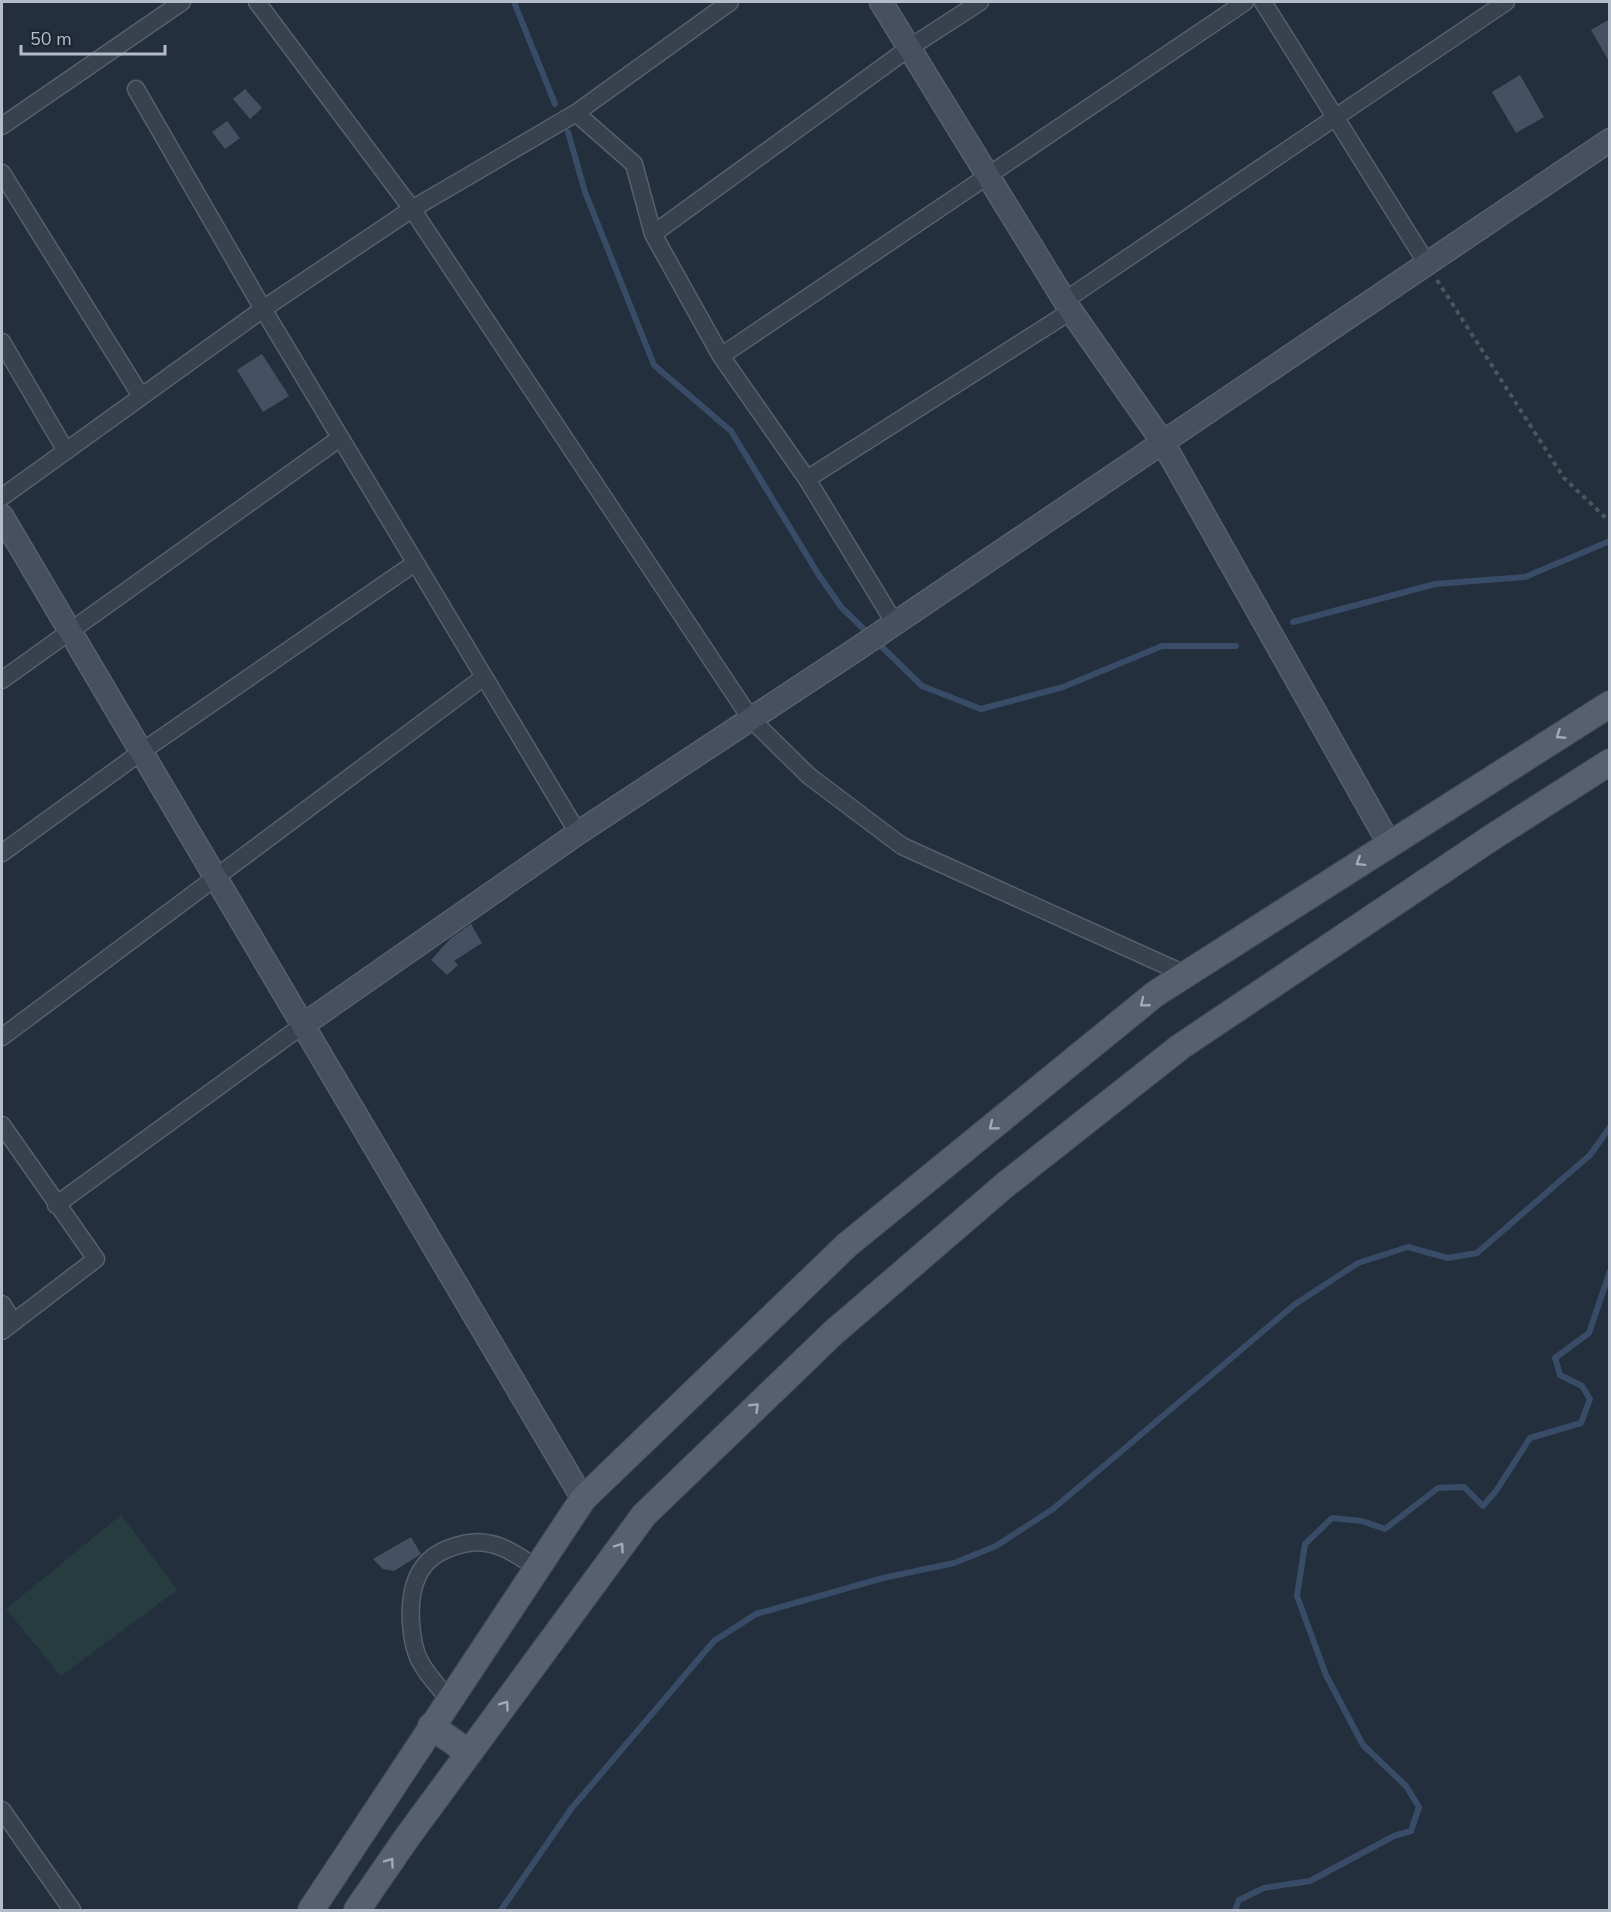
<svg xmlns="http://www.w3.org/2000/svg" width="1611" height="1912" font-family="'Nunito Sans',sans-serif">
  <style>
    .green { fill: #263c3f }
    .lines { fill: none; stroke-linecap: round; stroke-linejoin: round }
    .stream { stroke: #394c67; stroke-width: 6 }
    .building { fill: #455162 }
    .street-casing { stroke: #565f6c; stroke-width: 19 }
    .secondary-casing { stroke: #565f6c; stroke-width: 25 }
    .primary-casing { stroke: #414a57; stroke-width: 28 }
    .path { stroke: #44595c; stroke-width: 4; stroke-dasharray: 4.5 4.5; stroke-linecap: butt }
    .street { stroke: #38414e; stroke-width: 16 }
    .secondary { stroke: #465061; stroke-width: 22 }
    .primary { stroke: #56606e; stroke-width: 26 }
    .oneway { stroke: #a1aab7 }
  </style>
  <rect width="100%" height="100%" fill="#242f3e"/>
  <path class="green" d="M 121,1515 L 177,1590 L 61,1676 L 6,1609 Z"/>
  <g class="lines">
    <path class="stream" d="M 514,2 L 555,104
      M 568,132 L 585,192 L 654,365 L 731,431 L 820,577 L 842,608 L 869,634
      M 1293,622 L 1435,584 L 1525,577 L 1610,541
      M 876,641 L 922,686 L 981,709 L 1063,687 L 1162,646 L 1236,646
      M 501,1910 L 571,1809 L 714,1641 L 756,1614 L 883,1578 L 954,1563 L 996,1546 L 1053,1509 L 1294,1305 L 1358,1263 L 1408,1247 L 1448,1258 L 1477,1253 L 1590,1155 L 1610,1127
      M 1235,1910 L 1239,1900 L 1264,1888 L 1310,1881 L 1394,1836 L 1411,1831 L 1419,1807 L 1406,1786 L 1363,1745 L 1326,1675 L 1297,1596 L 1305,1544 L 1332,1518 L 1362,1521 L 1385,1529 L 1438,1488 L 1464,1487 L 1483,1506 L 1496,1491 L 1530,1438 L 1581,1423 L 1590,1399 L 1582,1386 L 1560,1375 L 1555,1358 L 1589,1333 L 1610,1271"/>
  </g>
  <path class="building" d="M 1610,19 L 1610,63 L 1591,30 Z
    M 1520,75 L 1544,117 L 1516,133 L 1492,92 Z
    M 245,89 L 262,108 L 250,119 L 233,99 Z
    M 227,121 L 240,138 L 225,149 L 212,132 Z
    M 262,354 L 289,396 L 263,412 L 237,370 Z
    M 471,924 L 482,943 L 454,961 L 458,965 L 447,975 L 431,960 L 451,938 Z
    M 411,1537 L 421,1554 L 394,1571 L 383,1569 L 373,1559 Z"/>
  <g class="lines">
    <g class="street-casing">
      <path id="street" d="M 257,2 L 412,209 L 751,719 L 809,776 L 902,846 L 1187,975
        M 1263,2 L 1426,262
        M 136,89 L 263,309 L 578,833
        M 576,113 L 634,164 L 653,234 L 721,356 L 807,479 L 894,622
        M 2,126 L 182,2
        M 2,173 L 141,396
        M 653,234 L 909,48 L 980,2
        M 1064,301 L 1506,2
        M 2,342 L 66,451
        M 721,356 L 1245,2
        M 807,479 L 1071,311
        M 2,497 L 263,309 L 412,209 L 576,113 L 730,2
        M 2,680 L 340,438
        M 2,853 L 141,752 L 415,563
        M 2,1037 L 484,677
        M 2,1125 L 96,1259 L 2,1331
        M 56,1205 L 303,1025
        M 2,1304 L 13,1321
        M 449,1700 C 440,1688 428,1676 421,1663 C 414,1652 412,1635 411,1623 C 409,1590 416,1560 450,1548 C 461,1544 474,1541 486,1543 C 504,1545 521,1558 536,1567
        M 2,1810 L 72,1910"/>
    </g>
    <g class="secondary-casing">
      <path id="secondary" d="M 881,2 L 1071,311 L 1162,441 L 1390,845
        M 2,516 L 583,1499
        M 303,1025 L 578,833 L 857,649 L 1610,140"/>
    </g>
    <g class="primary-casing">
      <path id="primary" d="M 431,1726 L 469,1753
        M 311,1910 L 583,1499 L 847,1245 L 1155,994 L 1610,704
        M 357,1910 L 408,1836 L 644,1515 L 833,1333 L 1005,1185 L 1180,1047 L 1491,838 L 1610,762"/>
    </g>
    <path class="path" d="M 1437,280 L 1564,478 L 1610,522"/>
    <use href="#street" class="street"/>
    <use href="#secondary" class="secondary"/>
    <use href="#primary" class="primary"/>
  </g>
  <defs><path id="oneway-chevron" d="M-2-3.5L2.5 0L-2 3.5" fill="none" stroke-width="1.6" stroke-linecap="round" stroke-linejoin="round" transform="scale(1.5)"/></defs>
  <g class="oneway">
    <use href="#oneway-chevron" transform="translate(1560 735) rotate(147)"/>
    <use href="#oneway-chevron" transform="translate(1360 862) rotate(148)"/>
    <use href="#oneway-chevron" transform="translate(1144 1003) rotate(141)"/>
    <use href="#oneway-chevron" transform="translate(993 1126) rotate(141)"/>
    <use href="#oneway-chevron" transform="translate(755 1407) rotate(-44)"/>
    <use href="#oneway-chevron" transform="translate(620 1547) rotate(-54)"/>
    <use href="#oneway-chevron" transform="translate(505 1705) rotate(-54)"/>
    <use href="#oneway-chevron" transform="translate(390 1862) rotate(-55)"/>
  </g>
  <rect width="1611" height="1912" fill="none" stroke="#b4bcc9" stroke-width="6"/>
  <path d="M21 45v9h144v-9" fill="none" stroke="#b4bcc9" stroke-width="3"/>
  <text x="30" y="45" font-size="18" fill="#b4bcc9" stroke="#1d2633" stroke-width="4.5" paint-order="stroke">50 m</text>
</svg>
